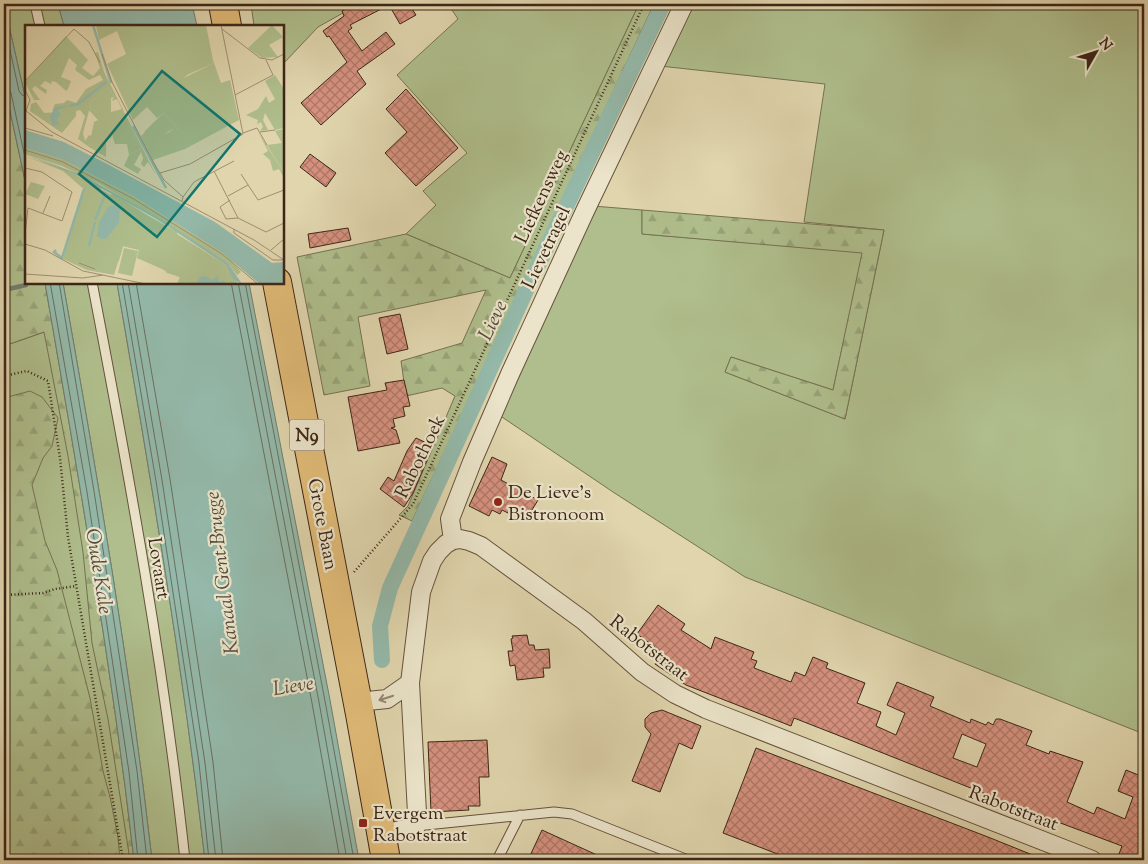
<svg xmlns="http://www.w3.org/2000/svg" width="1148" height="864" font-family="'Sorts Mill Goudy',serif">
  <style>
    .green { fill: #afbe8c; stroke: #767252 }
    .forest { fill: url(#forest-firs); stroke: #767252 }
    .water { fill: #94b9aa; stroke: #717e70 }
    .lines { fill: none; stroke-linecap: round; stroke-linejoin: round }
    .shore { stroke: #687061; stroke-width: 1 }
    .stream { stroke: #717e70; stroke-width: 4.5 }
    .canal { stroke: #94b9aa; stroke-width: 16 }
    .building { fill: url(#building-cross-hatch); stroke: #3d2618; fill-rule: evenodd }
    .service-casing { stroke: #66523d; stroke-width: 11 }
    .minor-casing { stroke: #66523d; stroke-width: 20 }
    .primary-casing { stroke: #3d2618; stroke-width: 30 }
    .path { stroke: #3d2618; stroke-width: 2.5; stroke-dasharray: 1 2.5; stroke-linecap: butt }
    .service { stroke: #ebe4ca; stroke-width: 9 }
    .minor { stroke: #ebe4ca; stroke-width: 18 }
    .primary { stroke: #e0ba76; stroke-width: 28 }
    .oneway { stroke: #948571 }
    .poi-dot { fill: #8f2418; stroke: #ebe4ca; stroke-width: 2 }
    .labels { text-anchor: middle; stroke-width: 4.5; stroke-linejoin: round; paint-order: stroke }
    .shield { fill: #ebe4ca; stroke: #715f4d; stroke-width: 1 }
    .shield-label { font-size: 18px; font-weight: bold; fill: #3d2618 }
    .street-label { font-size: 19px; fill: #3d2618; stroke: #ebe4ca }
    .poi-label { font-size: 19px; fill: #3d2618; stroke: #ebe4ca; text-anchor: start }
    .water-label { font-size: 20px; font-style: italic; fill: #534b3c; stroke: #ebe4ca }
    .inset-river { fill: none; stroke: #94b9aa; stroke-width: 2.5 }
    .inset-road { fill: none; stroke: #9f8f71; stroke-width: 1 }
    .view { fill: #0f766e; fill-opacity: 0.15; stroke: #0f766e; stroke-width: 2.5 }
    .inset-edge { fill: none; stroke: #3d2618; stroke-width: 2.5 }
  </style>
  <defs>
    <pattern id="forest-firs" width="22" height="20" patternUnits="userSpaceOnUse" patternTransform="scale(1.25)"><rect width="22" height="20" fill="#afbe8c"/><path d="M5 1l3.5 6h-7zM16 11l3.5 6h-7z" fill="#97a378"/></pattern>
    <pattern id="building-cross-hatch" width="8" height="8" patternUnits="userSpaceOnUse" patternTransform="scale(1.25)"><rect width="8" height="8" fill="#d5917e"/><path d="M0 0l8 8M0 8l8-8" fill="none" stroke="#ae7666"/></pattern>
  </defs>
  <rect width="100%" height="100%" fill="#e0d5ad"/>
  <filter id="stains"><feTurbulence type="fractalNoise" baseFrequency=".004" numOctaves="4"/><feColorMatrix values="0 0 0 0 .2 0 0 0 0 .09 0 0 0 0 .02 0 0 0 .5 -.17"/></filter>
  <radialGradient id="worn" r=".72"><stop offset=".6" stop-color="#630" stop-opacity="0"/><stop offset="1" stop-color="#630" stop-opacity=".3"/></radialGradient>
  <path class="green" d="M 4,4 L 58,4 L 64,26 L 26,26 L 26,101 Z
    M 251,4 L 359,4 L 318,27 L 283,64 L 282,26 L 254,26 Z
    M 448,4 L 639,4 L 510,278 L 406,234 L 436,205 L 423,191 L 467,153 L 397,75 L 458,19 Z
    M 689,4 L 1144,4 L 1144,734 L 745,577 L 613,492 L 499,415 L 593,206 L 642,210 L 642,234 L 863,252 L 833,390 L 731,357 L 725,372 L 845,419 L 884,230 L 804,222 L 825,84 L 660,66 Z
    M 63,283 L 117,283 C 150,474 183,667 205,860 L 152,860 C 130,667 97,474 63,283 Z
    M 53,329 L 134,860 L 4,860 L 4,346 Z"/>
  <path class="forest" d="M 639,4 L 654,4 L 412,521 L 399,515 L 408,506 L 455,396 L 442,388 L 406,396 L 401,361 L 462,343 L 486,290 L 358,317 L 370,386 L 324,395 L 297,257 L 406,234 L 510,278 Z
    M 4,83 L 26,185 L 26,282 L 45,283 C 78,474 112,667 134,860 L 130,860 L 108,719 L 92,643 L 83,552 L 68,456 L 44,332 L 4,346 Z
    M 642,210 L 884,230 L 845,419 L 725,372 L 731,357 L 833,390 L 862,253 L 642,234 Z
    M 30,391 L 42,397 L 58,418 L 52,446 L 43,458 L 32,485 L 45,541 L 57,570 L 90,698 L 103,771 L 110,797 L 118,837 L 120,860 L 4,860 L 4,398 Z"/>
  <path class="water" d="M 4,4 L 26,101 L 26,185 L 4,83 Z
    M 58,4 L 192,4 L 197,26 L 64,26 Z
    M 45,283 L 63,283 C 97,474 130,667 152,860 L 134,860 C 112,667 78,474 45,283 Z
    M 117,283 L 249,283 L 330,700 L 359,860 L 205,860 C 183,667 150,474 117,283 Z"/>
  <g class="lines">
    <path class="shore" d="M 4,23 L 19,91 L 22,95 L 26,96
      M 4,88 L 8,89 L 11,93 L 26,162
      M 50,282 L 87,492 L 129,772 L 138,860
      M 59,282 L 94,491 L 137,771 L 147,860
      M 122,282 L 156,481 L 199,763 L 209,860
      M 128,282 L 162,480 L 205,763 L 216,860
      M 136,282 L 170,479 L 213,762 L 223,860
      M 231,282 L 312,703 L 340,860
      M 238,282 L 319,702 L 347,860
      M 245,282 L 325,701 L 354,860"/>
    <path class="stream" d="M 4,290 L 26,285"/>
    <path class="canal" d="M 382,660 L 380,626 L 390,588 L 529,284 L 663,4"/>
  </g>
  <path class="building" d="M 358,4 L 409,4 L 416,15 L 400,24 L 389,5 L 350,25 L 352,28 L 348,31 L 362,51 L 386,32 L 395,44 L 357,71 L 366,84 L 321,125 L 301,103 L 347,62 L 329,36 L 327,37 L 323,31 L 344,16 L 342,11 Z
    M 406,89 L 458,148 L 416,186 L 385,153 L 407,132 L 386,109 Z
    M 310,154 L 336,173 L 326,187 L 300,167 Z
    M 348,228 L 351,240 L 310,248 L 308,234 Z
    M 400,314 L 408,349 L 387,354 L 379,318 Z
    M 404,380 L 410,406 L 403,407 L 405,416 L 393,419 L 395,427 L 391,428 L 396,430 L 400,443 L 358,451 L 348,397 L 387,390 L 385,383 Z
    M 416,438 L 433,446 L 413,493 L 404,507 L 380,489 L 388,477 L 394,481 L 407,451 Z
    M 492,457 L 507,464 L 501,480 L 538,500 L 529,515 L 515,508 L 512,515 L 502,510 L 500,514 L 492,510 L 489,516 L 469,506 Z
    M 658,605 L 685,624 L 681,630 L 711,649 L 715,637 L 754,652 L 751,659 L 757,661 L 754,668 L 791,682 L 795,672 L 805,676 L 813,657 L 828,663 L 826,668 L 865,683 L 857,703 L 881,712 L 876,726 L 896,735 L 905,713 L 887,705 L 897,682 L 934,697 L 930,706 L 970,723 L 971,719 L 986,725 L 988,722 L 993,725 L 996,719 L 1000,719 L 1032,731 L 1026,745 L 1049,754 L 1050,751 L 1083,762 L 1067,802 L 1094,814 L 1097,807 L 1125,819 L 1133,797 L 1118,791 L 1126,770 L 1141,776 L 1144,771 L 1144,860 L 1135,860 L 1119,854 L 1122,846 L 1031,812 L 845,738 L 794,718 L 791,726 L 686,685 L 655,664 L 663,653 L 637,634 ZM 962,734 L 986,744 L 977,767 L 953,758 Z
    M 527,635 L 529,645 L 534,645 L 535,650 L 549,649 L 550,668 L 543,668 L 544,677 L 517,680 L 515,665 L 510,666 L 508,651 L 513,651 L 511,639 L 513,638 L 512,636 Z
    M 662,710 L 701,726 L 692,749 L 679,743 L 660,792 L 632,781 L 651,734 L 645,727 L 645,719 L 651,713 Z
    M 487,740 L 489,777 L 479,777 L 480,806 L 468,806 L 469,810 L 431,812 L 428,742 Z
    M 756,748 L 988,837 L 1045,860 L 793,860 L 723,833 Z
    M 542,830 L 608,860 L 528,860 Z"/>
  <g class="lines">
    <g class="service-casing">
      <path id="service" d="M 35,4 L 40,26
        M 92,282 C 129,474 164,666 185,860
        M 416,826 L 554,812 L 572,814 L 688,860
        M 497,860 L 520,815"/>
    </g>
    <g class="minor-casing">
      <path id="minor" d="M 453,540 L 450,519 L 472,462 L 510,374 L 585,211 L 684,4
        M 358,702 L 387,699 L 410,683
        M 381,835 L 416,826 L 417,813 L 410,683 L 421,592 L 432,561 L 438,552 L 446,544 L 453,540 L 460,539 L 469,541 L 481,546 L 584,621 L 642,672 L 675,694 L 706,709 L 1092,860"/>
    </g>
    <g class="primary-casing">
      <path id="primary" d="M 223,4 L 227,26
        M 277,282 L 360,714 L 386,860"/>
    </g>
    <path class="path" d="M 4,376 L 27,371 L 48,381 L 60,458 L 68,537 L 123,860
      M 354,572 L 413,504 L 644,4
      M 4,595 L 43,593 L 55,589 L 76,586"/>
    <use href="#service" class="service"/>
    <use href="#minor" class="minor"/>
    <use href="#primary" class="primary"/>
  </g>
  <defs><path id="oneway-shaft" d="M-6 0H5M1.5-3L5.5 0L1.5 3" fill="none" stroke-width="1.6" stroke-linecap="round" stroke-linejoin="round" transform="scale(1.25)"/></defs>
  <use class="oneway" href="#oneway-shaft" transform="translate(386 698) rotate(162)"/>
  <g class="poi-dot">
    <circle cx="498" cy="502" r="5"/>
    <rect x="358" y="818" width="10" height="10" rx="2.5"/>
  </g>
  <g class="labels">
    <rect class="shield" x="289.5" y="419.5" width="35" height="31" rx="4"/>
    <g class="shield-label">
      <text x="307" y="441">N9</text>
    </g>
    <g class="street-label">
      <text transform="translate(540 196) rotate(-65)" y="7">Liefkensweg</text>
      <text transform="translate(545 247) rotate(-65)" y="7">Lievetragel</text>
      <text transform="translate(419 456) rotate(-64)" y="7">Rabothoek</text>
      <text transform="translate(324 524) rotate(79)" y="7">Grote Baan</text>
      <text transform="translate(160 568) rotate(81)" y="7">Lovaart</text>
      <text transform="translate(650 647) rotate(38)" y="7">Rabotstraat</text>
      <text transform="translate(1014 807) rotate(21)" y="7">Rabotstraat</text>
    </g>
    <g class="poi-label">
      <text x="508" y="498">De Lieve's<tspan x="508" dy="22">Bistronoom</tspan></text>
      <text x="373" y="819">Evergem<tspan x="373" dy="22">Rabotstraat</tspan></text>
    </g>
    <g class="water-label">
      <text transform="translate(492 320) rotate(-65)" y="7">Lieve</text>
      <text transform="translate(100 571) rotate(81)" y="7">Oude Kale</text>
      <text transform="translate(221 573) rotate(-97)" y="7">Kanaal Gent-Brugge</text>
      <text transform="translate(293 685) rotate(-9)" y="7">Lieve</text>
    </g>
  </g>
  <g transform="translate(25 25)">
    <rect width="259" height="259" fill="#e0d5ad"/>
    <path d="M 71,0 L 181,0 L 188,35 L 172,40 L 159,53 L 189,38 L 196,58 L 205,55 L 214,95 L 160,124 L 128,135 L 116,111 L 139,90 L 150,103 L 139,109 L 153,104 L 139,87 L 132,93 L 122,82 L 108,95 L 82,39 L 101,29 L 92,6 L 74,15 ZM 247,0 L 258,12 L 244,20 L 253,32 L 237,33 L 223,23 ZM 250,50 L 259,64 L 259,103 L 250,105 L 240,88 L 238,95 L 243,105 L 235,106 L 238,102 L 236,97 L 232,99 L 233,95 L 221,90 L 233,84 L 241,71 L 244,78 L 250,74 L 240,56 ZM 83,62 L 89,72 L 86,73 L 86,87 L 97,84 L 116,124 L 104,130 L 102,119 L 90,119 L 87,109 L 86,113 L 81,113 L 81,132 L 64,122 L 69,97 L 73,95 L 64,85 L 74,88 L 65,84 L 66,77 ZM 259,104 L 259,148 L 242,120 L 257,118 L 250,106 ZM 0,123 L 39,135 L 108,171 L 198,228 L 220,244 L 235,259 L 207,236 L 216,247 L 212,250 L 203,238 L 77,160 L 37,141 L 0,129 ZM 0,131 L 36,143 L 76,162 L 74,198 L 87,168 L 201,240 L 213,259 L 152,259 L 155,252 L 112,233 L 114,225 L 98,221 L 89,250 L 62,245 L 38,234 L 60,160 L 54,160 L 38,146 ZM 6,157 L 20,161 L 13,174 L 0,169 ZM 99,223 L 113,226 L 107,251 L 93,248 Z" fill="#afbe8c"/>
    <path d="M 41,11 L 63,35 L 57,43 L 68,51 L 75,43 L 70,28 L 73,27 L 79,47 L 131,150 L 123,137 L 119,142 L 116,139 L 118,133 L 116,127 L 109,140 L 116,144 L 113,149 L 99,141 L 104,130 L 116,124 L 92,74 L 87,76 L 89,72 L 83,62 L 66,77 L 65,84 L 74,88 L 64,86 L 58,108 L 60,116 L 64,110 L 67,111 L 64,122 L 53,114 L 60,91 L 55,85 L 51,86 L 51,91 L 37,108 L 5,86 L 6,79 L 11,77 L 19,88 L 33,87 L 27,86 L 30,79 L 39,78 L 42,75 L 51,78 L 61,64 L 78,55 L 75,50 L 64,55 L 50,45 L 52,40 L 44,33 L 36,52 L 46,56 L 43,64 L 41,66 L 31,57 L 27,56 L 26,59 L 20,56 L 15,61 L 22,65 L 21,69 L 10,61 L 7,64 L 15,75 L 9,75 L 0,57 ZM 188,35 L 189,38 L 157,52 L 165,46 L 165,40 ZM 139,87 L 153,104 L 140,111 L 149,103 L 139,90 L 122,109 L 119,107 ZM 233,107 L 259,148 L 259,153 L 254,144 L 248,146 L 245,135 L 238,129 L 243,126 ZM 45,147 L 152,207 L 152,213 L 182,231 L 198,255 L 195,257 L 175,252 L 170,259 L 164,259 L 166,252 L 160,247 L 153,247 L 155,252 L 142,248 L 129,234 L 118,229 L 118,225 L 115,234 L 112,233 L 114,225 L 98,221 L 94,236 L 88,233 L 86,228 L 65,222 L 64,231 L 58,230 L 61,202 L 66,197 L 66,187 L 73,167 L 68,166 L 55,179 L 57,186 L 48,217 L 44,215 L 59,164 L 54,160 L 62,159 ZM 87,170 L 95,174 L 90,178 L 95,183 L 94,198 L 84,208 L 80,185 Z" fill="#afbe8c" fill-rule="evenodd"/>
    <path d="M 46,80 L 32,85 L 36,89 L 31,96 L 35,99 L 28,101 L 25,91 L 31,82 ZM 0,105 L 39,117 L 84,140 L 190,197 L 247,238 L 259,237 L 259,259 L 235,259 L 198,228 L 108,171 L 39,135 L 0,123 ZM 0,129 L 57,150 L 134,193 L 203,238 L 217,259 L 209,255 L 201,240 L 132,194 L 56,152 ZM 91,179 L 95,183 L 94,198 L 81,214 L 77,214 L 72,211 L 74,198 L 83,182 ZM 180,251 L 187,255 L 192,251 L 195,257 L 198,255 L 203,259 L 170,259 L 175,252 Z" fill="#94b9aa"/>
    <path class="inset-river" d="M 68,0 L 86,58M 45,81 L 53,79 L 81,57M 108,101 L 141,163M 70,195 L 81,168M 64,221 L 70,197M 31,225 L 29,227 L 37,233 L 59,164"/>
    <path class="inset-road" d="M 197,4 L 235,33 L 247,35 L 259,29M 77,29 L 87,57 L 130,140 L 139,155 L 158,172 L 157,176M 0,56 L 49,4 L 64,17 L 75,38M 0,65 L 5,75 L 1,86M 210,70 L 248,50 L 241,35M 0,85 L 27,107 L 229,215 L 259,235M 0,103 L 28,111M 235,107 L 250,105M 218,108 L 232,103 L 242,120M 0,125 L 38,137 L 107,173 L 197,229 L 233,259M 0,143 L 17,147 L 47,167 L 37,196 L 3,183 L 0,209M 189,146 L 213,193 L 241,207 L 259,198M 135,148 L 165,139 L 218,109 L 196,0M 216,149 L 233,175 L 259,165M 203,171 L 223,160M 158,172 L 169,157 L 209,136M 205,175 L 195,182 L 201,194 L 213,193M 18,188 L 25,171M 209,204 L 209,208 L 248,235 L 258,235M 0,219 L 20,225 L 58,246 L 121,259M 246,225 L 259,214M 54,238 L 70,244M 0,249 L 58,253 L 78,250"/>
    <path class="view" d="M 137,46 L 215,109 L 132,212 L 54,149 Z"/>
    <rect width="259" height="259" class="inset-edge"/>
  </g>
  <rect width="1148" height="864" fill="none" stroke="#e0d5ad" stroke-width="20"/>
  <rect x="5" y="5" width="1138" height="854" fill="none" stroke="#3d2618" stroke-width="2.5"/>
  <rect x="10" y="10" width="1128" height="844" fill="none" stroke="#3d2618"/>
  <g transform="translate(1096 52) rotate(51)" stroke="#ebe4ca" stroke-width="4" paint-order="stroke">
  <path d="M0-4L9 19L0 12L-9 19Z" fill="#3d2618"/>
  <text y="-8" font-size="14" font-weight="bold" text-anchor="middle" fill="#3d2618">N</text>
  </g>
  <rect width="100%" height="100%" filter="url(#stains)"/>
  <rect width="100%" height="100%" fill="url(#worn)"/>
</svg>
